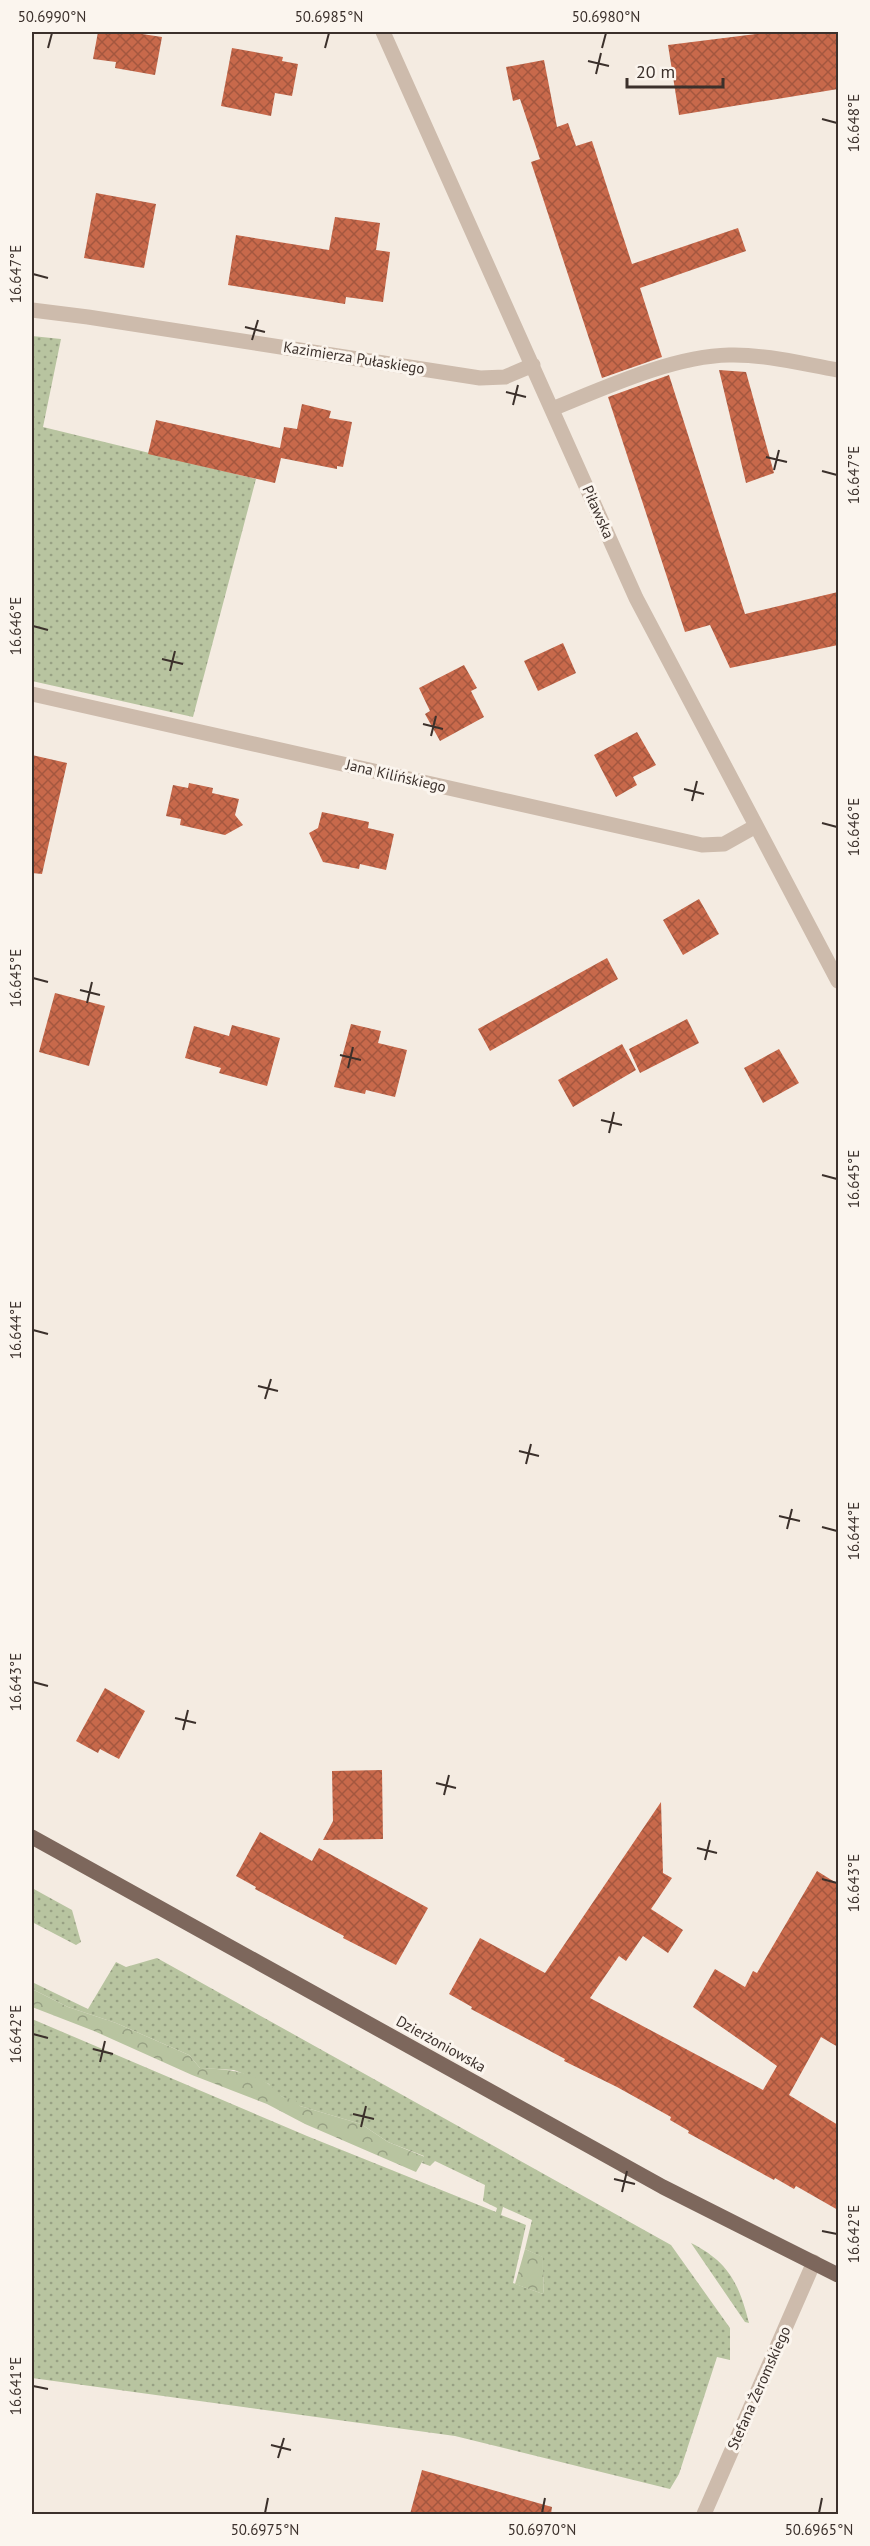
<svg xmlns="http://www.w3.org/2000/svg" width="870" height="2546" font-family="'PT Sans',sans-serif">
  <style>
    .grass { fill: url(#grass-dots); fill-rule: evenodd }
    .forest { fill: url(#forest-crowns) }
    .building { fill: url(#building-cross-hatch) }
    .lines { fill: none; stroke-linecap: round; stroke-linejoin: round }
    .minor { stroke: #cdbbac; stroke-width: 15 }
    .major { stroke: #7d675c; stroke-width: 15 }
    .ticks { fill: none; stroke: #3b302b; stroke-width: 2 }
    .labels { text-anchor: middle; stroke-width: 6; stroke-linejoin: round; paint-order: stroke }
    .street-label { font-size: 15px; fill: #3b302b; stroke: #fbf5ee }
    .neatline { fill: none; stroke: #3b302b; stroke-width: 2 }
    .ticks-label { font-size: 15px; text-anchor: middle; fill: #3b302b }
  </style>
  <defs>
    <pattern id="grass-dots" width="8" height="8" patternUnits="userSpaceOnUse" patternTransform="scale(1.5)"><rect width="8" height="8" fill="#b8c4a0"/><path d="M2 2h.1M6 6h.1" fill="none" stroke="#97a083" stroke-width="1.8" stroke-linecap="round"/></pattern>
    <pattern id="forest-crowns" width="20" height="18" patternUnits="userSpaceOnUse" patternTransform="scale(1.5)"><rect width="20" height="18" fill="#b8c4a0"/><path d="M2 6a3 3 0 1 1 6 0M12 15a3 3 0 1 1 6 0" fill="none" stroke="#97a083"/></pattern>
    <pattern id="building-cross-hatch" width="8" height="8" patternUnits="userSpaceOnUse" patternTransform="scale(1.5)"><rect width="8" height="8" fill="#c8694b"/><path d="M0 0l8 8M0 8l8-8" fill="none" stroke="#a4573f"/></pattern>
  </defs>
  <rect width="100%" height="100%" fill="#f4ebe1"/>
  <path class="grass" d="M 32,336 L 61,339 L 43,427 L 256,479 L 193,717 L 32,681 Z
    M 32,1888 L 72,1910 L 81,1942 L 76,1945 L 32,1922 Z
    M 157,1958 L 671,2245 L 730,2328 L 730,2360 L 717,2357 L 679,2474 L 670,2489 L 455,2436 L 32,2378 L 32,2019 L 307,2136 L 496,2212 L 497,2208 L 483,2201 L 485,2185 L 435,2161 L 430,2166 L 422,2163 L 424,2156 L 388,2142 L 361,2124 L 300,2106 L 273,2092 L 269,2084 L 234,2070 L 200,2068 L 189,2055 L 116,2023 L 68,2007 L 32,1989 L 32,1982 L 88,2009 L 116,1962 L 126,1967 ZM 503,2207 L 532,2220 L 525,2249 L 542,2257 C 542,2270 545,2281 543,2294 L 513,2283 L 526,2225 L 501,2215 Z
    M 691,2243 C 729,2262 739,2284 749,2323 L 745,2322 Z"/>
  <path class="forest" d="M 32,1989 L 68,2007 L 116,2023 L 189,2055 L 200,2068 C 223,2069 247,2071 267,2083 C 277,2090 277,2099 295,2099 L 300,2106 L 361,2124 L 388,2142 L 425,2157 L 416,2172 L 305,2124 L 267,2104 L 192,2075 L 94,2031 L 32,2007 Z
    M 525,2249 L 543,2257 C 542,2270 545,2281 543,2294 L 515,2284 Z"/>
  <path class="building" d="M 98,32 L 142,32 L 142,34 L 162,37 L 155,75 L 115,68 L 116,62 L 93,59 Z
    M 772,32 L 838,32 L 838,89 L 679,115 L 668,45 Z
    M 232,48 L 283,57 L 282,61 L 298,64 L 292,96 L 275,93 L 271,116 L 221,106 Z
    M 544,60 L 557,127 L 568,123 L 576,146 L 592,141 L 632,264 L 738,228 L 746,251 L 640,288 L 662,357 L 602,378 L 531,162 L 540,159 L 520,99 L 513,101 L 506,67 Z
    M 96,193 L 156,204 L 144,268 L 84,258 Z
    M 335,217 L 380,223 L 376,250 L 390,252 L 383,302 L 346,297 L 345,304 L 228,285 L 236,235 L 329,250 Z
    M 719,370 L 746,372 L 774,473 L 746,483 Z
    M 669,375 L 745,614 L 838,592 L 838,645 L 730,668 L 710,625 L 685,632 L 608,397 Z
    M 302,404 L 331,411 L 329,418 L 352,422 L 343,467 L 337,466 L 337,469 L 281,458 L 275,483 L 148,454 L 156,420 L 280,448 L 284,427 L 297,429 Z
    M 563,643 L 576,673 L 538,691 L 524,661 Z
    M 464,665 L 477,688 L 471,691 L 484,717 L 440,741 L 425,714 L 430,711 L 419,688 Z
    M 637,732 L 656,765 L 633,777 L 637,785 L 616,797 L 594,755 Z
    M 32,755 L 67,763 L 42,874 L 32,873 Z
    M 189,783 L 213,788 L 212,793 L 239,799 L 235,815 L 243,825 L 225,835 L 180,825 L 181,819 L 166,816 L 173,785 L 188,788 Z
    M 322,812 L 369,822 L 368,828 L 394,834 L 386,870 L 360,864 L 359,869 L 323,862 L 309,833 L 318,828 Z
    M 699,899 L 719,934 L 683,955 L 663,920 Z
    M 607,958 L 618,979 L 490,1051 L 478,1029 Z
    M 55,993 L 105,1006 L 89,1066 L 39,1052 Z
    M 687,1019 L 699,1043 L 640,1073 L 629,1049 Z
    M 351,1024 L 381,1031 L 378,1043 L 407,1050 L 395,1097 L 366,1090 L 365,1094 L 334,1087 Z
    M 232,1025 L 280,1038 L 267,1086 L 219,1073 L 221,1068 L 185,1058 L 194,1026 L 229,1036 Z
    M 622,1044 L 636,1070 L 573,1107 L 558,1080 Z
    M 779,1049 L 799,1083 L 763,1103 L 744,1068 Z
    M 105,1688 L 145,1711 L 119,1759 L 100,1749 L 98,1753 L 76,1741 Z
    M 382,1770 L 383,1839 L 323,1840 L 333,1821 L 332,1771 Z
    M 661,1802 L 663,1873 L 672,1878 L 651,1909 L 683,1930 L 668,1953 L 643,1936 L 626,1961 L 619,1956 L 590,1998 L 763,2090 L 777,2066 L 693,2007 L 715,1969 L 745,1987 L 753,1971 L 757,1973 L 817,1871 L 838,1884 L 838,2047 L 821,2037 L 789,2095 L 838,2125 L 838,2210 L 796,2186 L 794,2189 L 775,2178 L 774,2180 L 688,2133 L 689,2131 L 670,2120 L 671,2117 L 617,2087 L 564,2061 L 565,2059 L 471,2009 L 472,2007 L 449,1994 L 480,1938 L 545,1973 Z
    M 260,1832 L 312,1861 L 319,1848 L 428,1908 L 396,1965 L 343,1938 L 344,1936 L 255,1889 L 256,1887 L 236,1876 Z
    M 422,2470 L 552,2507 L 551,2514 L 410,2514 Z"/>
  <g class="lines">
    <path class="minor" d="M 383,32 L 636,598 L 838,981
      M 32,310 L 88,317 L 480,378 L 505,377 L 533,365
      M 552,409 C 604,388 673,356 729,355 C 765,354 803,364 838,370
      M 32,694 L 702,845 L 724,844 L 756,826
      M 704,2514 L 814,2262"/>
    <path class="major" d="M 32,1837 L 663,2187 L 838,2275"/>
  </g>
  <path class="ticks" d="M 48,48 L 52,33M 325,48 L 329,33M 602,48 L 606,33M 588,61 L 609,66M 596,74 L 601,53M 822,119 L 837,123M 33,274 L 48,278M 245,327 L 265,332M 252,340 L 258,320M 506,392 L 526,397M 513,405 L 518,385M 766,457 L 787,462M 774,470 L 779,450M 822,471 L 837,475M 33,626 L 48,630M 162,659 L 183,664M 170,671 L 175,651M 423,724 L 443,729M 431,736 L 436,716M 684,789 L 704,794M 692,801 L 697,781M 822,823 L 837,827M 33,978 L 48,982M 80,990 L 100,995M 87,1003 L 92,982M 340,1055 L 361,1060M 348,1068 L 353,1047M 601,1120 L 622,1125M 609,1133 L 614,1112M 822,1175 L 837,1179M 33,1330 L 48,1334M 258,1386 L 278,1391M 265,1399 L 271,1379M 519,1451 L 539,1456M 526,1464 L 531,1444M 779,1516 L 800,1521M 822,1527 L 837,1531M 787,1529 L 792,1509M 33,1682 L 48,1686M 175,1718 L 196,1723M 183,1730 L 188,1710M 436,1783 L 456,1788M 444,1795 L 449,1775M 697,1848 L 717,1853M 705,1860 L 710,1840M 822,1879 L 837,1883M 33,2034 L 48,2038M 93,2049 L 113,2054M 100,2062 L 105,2041M 353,2114 L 374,2119M 361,2127 L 366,2106M 614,2179 L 635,2184M 622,2192 L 627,2171M 822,2231 L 837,2234M 33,2386 L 48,2389M 271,2445 L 291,2450M 278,2458 L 284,2438M 265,2513 L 268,2498M 542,2513 L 545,2498M 819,2513 L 822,2498"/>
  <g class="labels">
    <g class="street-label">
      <text transform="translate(354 358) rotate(9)" y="5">Kazimierza Pułaskiego</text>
      <text transform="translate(598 512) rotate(66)" y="5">Piławska</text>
      <text transform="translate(396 776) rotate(13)" y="5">Jana Kilińskiego</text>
      <text transform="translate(441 2044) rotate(29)" y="5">Dzierżoniowska</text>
      <text transform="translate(759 2388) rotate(-66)" y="5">Stefana Żeromskiego</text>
    </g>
  </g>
  <rect width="870" height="2546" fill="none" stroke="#fbf5ee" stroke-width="66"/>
  <path d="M627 78v9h96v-9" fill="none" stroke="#3b302b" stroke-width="3"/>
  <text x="636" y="78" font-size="18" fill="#3b302b" stroke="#fbf5ee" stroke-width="4.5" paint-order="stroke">20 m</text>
  <rect x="33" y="33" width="804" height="2480" class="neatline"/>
  <g class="ticks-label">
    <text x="52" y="22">50.6990°N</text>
    <text x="329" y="22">50.6985°N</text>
    <text x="606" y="22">50.6980°N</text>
    <text transform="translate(854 123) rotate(-90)" y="5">16.648°E</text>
    <text transform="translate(16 274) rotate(-90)" y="5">16.647°E</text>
    <text transform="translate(854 475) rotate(-90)" y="5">16.647°E</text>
    <text transform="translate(16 626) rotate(-90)" y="5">16.646°E</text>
    <text transform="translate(854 827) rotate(-90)" y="5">16.646°E</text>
    <text transform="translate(16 978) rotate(-90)" y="5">16.645°E</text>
    <text transform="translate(854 1179) rotate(-90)" y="5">16.645°E</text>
    <text transform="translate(16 1330) rotate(-90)" y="5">16.644°E</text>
    <text transform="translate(854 1531) rotate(-90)" y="5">16.644°E</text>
    <text transform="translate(16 1682) rotate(-90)" y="5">16.643°E</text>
    <text transform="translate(854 1883) rotate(-90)" y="5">16.643°E</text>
    <text transform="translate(16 2034) rotate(-90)" y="5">16.642°E</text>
    <text transform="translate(854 2234) rotate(-90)" y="5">16.642°E</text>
    <text transform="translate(16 2386) rotate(-90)" y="5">16.641°E</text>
    <text x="265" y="2535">50.6975°N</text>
    <text x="542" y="2535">50.6970°N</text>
    <text x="819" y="2535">50.6965°N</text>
  </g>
</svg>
